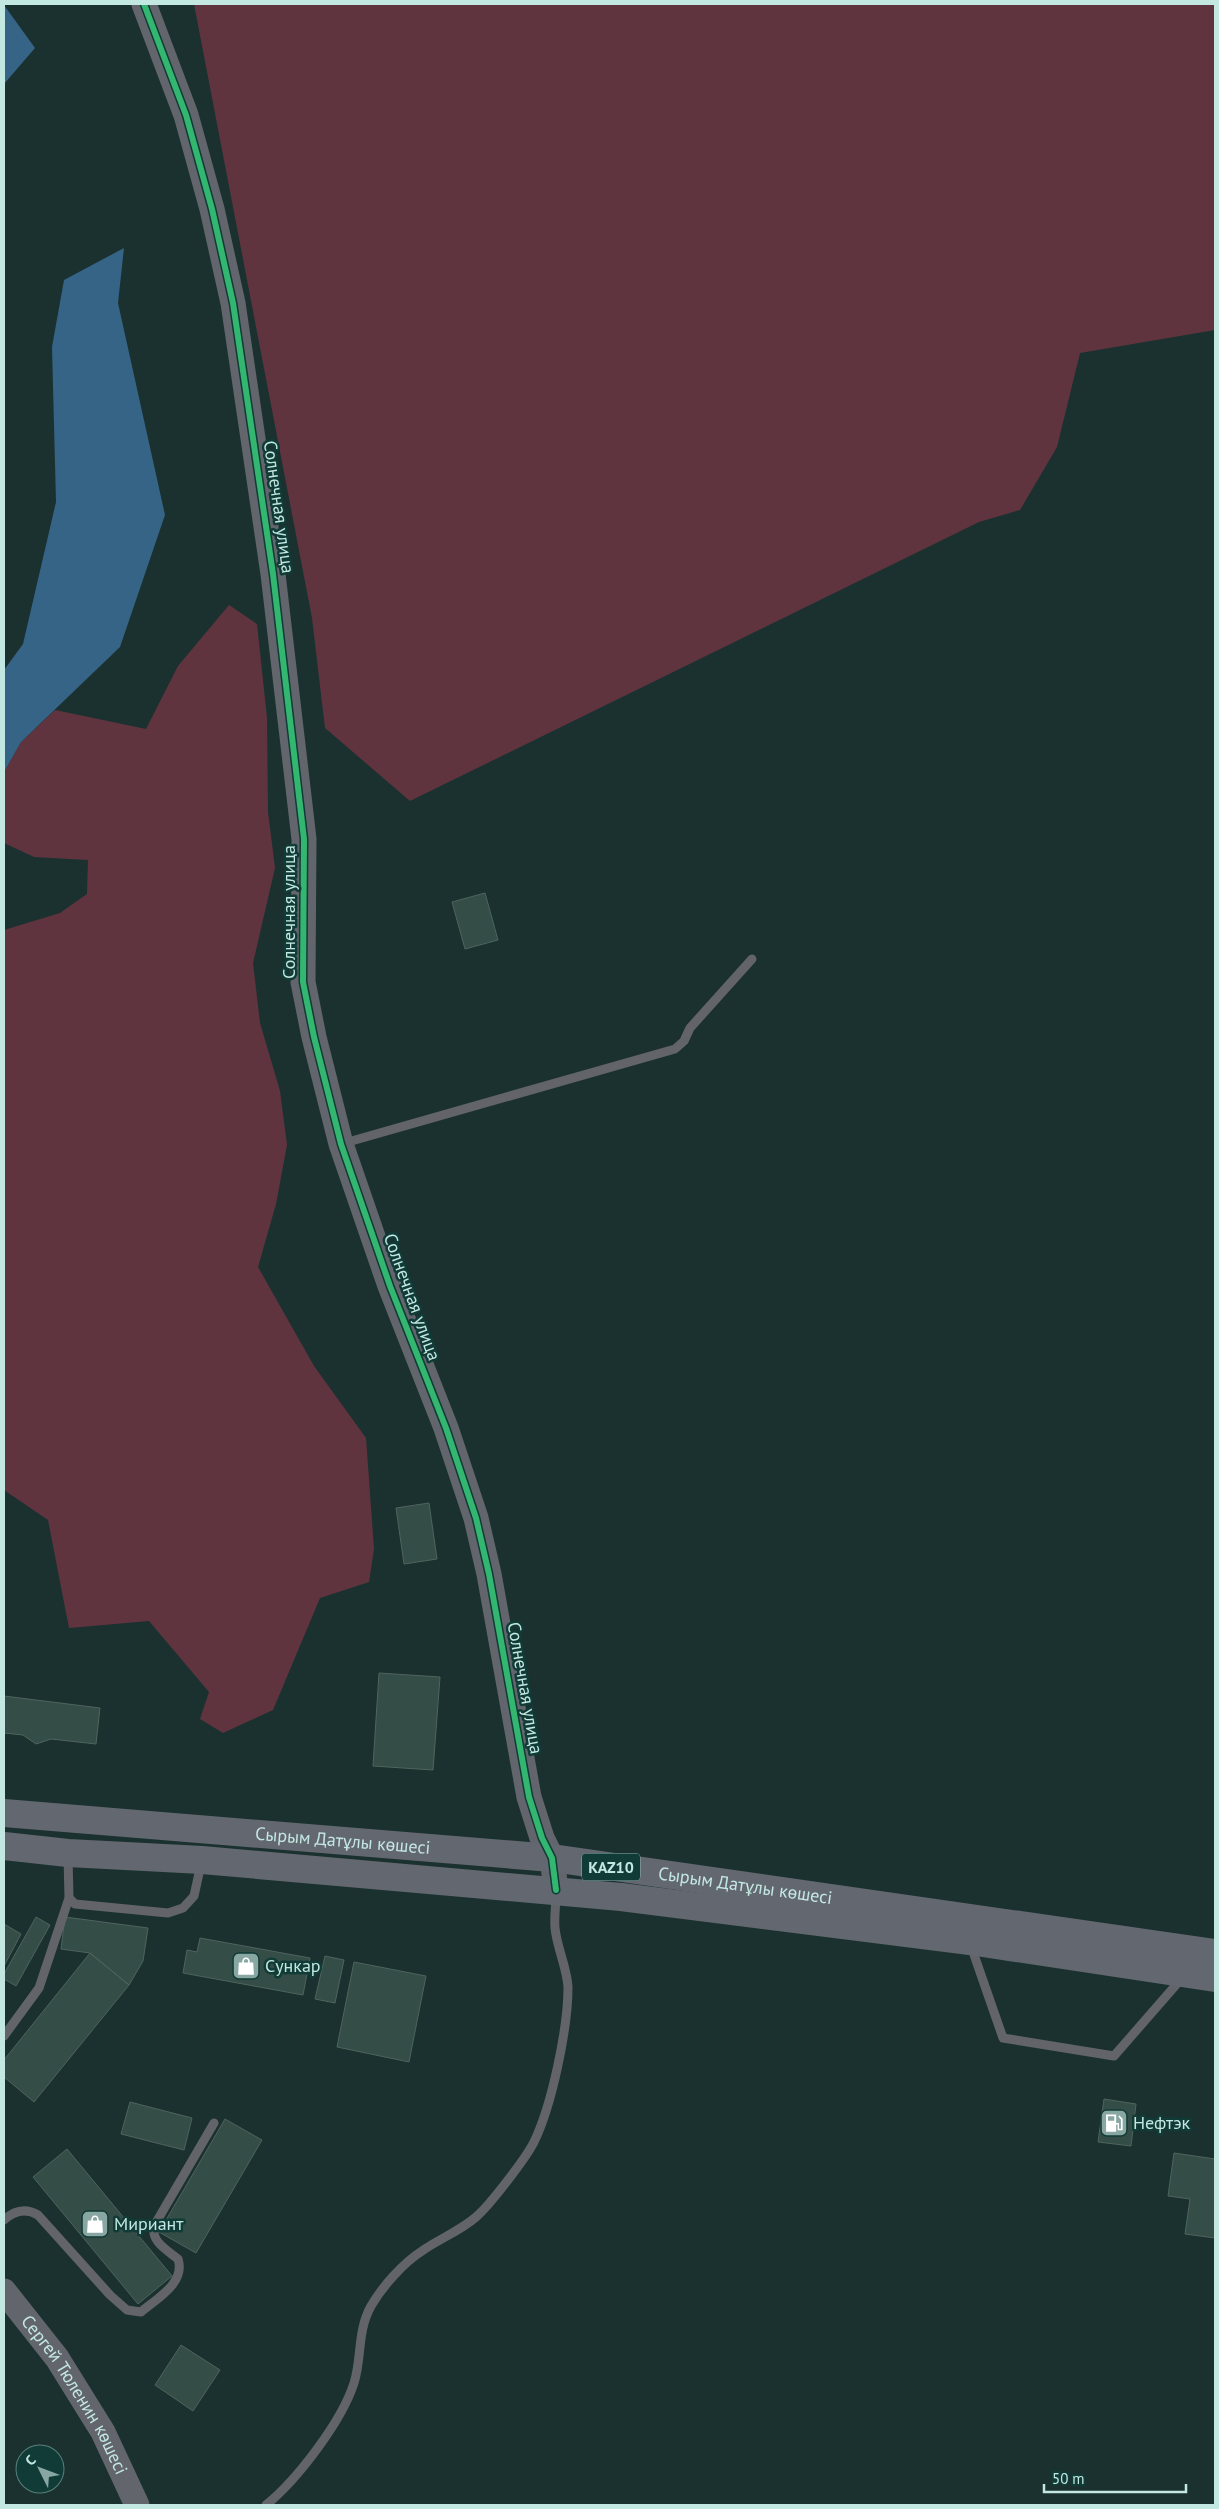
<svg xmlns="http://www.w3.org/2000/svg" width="1219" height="2509" font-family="'PT Sans',sans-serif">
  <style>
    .green { fill: #60343f }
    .water { fill: #366487 }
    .building { fill: #354d47; stroke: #4e645d }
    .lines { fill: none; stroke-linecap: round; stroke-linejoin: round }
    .lane { stroke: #63646a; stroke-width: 9 }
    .secondary { stroke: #62656b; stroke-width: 25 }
    .highway { stroke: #636870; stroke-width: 28 }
    .cycleway-casing { stroke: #113b36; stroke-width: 9 }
    .cycleway { stroke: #33b770; stroke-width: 6 }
    .labels { text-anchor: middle; stroke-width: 5; stroke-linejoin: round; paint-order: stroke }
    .shield { fill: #113b36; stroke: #8eb3ae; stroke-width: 1 }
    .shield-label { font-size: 16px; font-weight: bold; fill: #c3e7e1 }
    .street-label { font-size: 18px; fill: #c3e7e1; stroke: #113b36 }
    .poi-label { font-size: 18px; fill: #c3e7e1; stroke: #113b36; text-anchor: start }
  </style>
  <rect width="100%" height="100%" fill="#1b312f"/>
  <path class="green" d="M 194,4 L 1215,4 L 1215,330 L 1080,353 L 1057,447 L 1020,510 L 979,522 L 410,801 L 325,728 L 312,618 Z
    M 229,605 L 257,624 L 267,718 L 268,812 L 275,868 L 253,963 L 260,1023 L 280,1091 L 287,1145 L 276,1204 L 258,1267 L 314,1366 L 366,1438 L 374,1549 L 369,1582 L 320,1598 L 273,1710 L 223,1733 L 200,1719 L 209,1692 L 149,1621 L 69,1628 L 48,1520 L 4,1490 L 4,930 L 60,913 L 87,894 L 88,860 L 34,857 L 4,843 L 4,772 L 21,742 L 55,710 L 146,729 L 178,666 Z"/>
  <path class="water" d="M 4,5 L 35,48 L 4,84 Z
    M 124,248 L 118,303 L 165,515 L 120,647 L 21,742 L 4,772 L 4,670 L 23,644 L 56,502 L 52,347 L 64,280 Z"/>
  <path class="building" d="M 485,893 L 498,940 L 465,949 L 452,902 Z
    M 429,1503 L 437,1559 L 404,1564 L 396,1508 Z
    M 379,1673 L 440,1677 L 433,1770 L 373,1766 Z
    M 4,1696 L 100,1708 L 96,1744 L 51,1739 L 36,1744 L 23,1735 L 4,1733 Z
    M 36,1917 L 50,1925 L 16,1986 L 4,1979 L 4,1974 Z
    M 65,1917 L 148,1928 L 143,1961 L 129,1985 L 90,1953 L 61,1949 Z
    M 4,1924 L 21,1934 L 4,1966 Z
    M 200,1938 L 310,1958 L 303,1995 L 183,1973 L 187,1950 L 197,1952 Z
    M 90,1953 L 129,1985 L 34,2102 L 4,2077 L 4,2060 Z
    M 325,1956 L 344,1960 L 335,2003 L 315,1999 Z
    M 354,1962 L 426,1976 L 409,2062 L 337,2047 Z
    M 1104,2099 L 1136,2104 L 1131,2146 L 1098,2142 Z
    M 130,2102 L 192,2118 L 184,2150 L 121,2134 Z
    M 225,2119 L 262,2140 L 196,2253 L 159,2232 Z
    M 67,2149 L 172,2276 L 138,2304 L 33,2177 Z
    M 1174,2153 L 1215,2159 L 1215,2238 L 1185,2234 L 1190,2199 L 1168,2196 Z
    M 181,2345 L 220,2370 L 193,2411 L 155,2385 Z"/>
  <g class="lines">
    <path class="lane" d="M 341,1144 L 675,1049 L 684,1041 L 690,1028 L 752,959
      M 68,1856 L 69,1898 L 75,1904 L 168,1913 L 183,1908 L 194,1896 L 201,1864
      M 971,1946 L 1003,2038 L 1114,2056 L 1182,1978
      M 4,2036 L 39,1988 L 69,1898
      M 4,2220 C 15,2210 26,2208 38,2215 L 110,2295 L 127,2310 L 141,2312 C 156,2299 186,2283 178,2259 C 167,2250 151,2242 154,2226 L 214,2123
      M 266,2505 C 297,2480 342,2421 354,2383 C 362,2358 357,2331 371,2306 C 382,2287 403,2263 422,2251 C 439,2239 460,2231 476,2217 C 490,2205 526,2158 534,2142 C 552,2105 568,2028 568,1987 C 567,1968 557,1948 555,1928 C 554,1917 556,1905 556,1894"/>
    <g class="secondary">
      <path d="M 144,4 L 186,115 L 212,209 L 233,303 L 273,574 L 304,839 L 303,982 L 314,1037 L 341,1144 L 390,1286 L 446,1428 L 476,1518 L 489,1574 L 529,1797 L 542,1838 L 552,1858 L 556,1890"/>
      <path id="s1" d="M 4,2291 L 57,2358 L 103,2432 L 137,2505"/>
    </g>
    <g class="highway">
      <path id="s2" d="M 4,1813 L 552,1858 L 1215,1953"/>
      <path d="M 4,1846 L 68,1853 L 202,1860 L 621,1897 L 970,1941 L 1215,1978"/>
    </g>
    <g class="cycleway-casing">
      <path id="cycleway" d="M 144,4 L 186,115 L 212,209 L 233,303 L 273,574 L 304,839 L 303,982 L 314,1037 L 341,1144 L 390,1286 L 446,1428 L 476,1518 L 489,1574 L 529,1797 L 542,1838 L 552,1858 L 556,1890"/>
    </g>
    <use href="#cycleway" class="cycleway"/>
  </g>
  <defs>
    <g id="shop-square" transform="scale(1.4375)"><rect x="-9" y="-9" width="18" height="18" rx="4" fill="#88a7a3" stroke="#113b36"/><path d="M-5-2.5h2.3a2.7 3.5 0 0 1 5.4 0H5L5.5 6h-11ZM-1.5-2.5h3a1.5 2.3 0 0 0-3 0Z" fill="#fff"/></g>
    <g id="fuel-square" transform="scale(1.4375)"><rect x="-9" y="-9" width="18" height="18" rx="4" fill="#88a7a3" stroke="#113b36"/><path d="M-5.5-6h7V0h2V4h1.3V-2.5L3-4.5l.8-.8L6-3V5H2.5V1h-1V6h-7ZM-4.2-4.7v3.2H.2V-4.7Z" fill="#fff"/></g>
  </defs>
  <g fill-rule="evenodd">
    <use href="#shop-square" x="246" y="1966"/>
    <use href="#fuel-square" x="1114" y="2123"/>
    <use href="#shop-square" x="95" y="2224"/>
  </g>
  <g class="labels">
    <rect class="shield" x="582" y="1853.5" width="58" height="27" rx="4"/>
    <g class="shield-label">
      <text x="611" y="1873">KAZ10</text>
    </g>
    <g class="street-label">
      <text transform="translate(279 507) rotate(82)" y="6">Солнечная улица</text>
      <text transform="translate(289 912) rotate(-90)" y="6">Солнечная улица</text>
      <text transform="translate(412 1297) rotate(70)" y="6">Солнечная улица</text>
      <text transform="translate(525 1688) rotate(80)" y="6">Солнечная улица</text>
      <text dy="6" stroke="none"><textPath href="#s2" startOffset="340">Сырым Датұлы көшесі</textPath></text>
      <text dy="6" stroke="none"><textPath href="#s2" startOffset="745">Сырым Датұлы көшесі</textPath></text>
      <text dy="6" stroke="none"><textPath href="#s1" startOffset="126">Сергей Тюленин көшесі</textPath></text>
    </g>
    <g class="poi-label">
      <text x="265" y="1972">Сункар</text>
      <text x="1133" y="2129">Нефтэк</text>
      <text x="114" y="2230">Мириант</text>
    </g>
  </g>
  <rect width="1219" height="2509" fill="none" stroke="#c3e7e1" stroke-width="10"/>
  <g transform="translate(40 2469) rotate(312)"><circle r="24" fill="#113b36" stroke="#58807a"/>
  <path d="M0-4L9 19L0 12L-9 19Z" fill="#88a7a3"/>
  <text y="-8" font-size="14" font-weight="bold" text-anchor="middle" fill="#c3e7e1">С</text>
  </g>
  <path d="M1044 2484v8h142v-8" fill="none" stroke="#c3e7e1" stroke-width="2.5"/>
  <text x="1052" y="2484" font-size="15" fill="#c3e7e1" stroke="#113b36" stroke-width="4" paint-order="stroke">50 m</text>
</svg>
